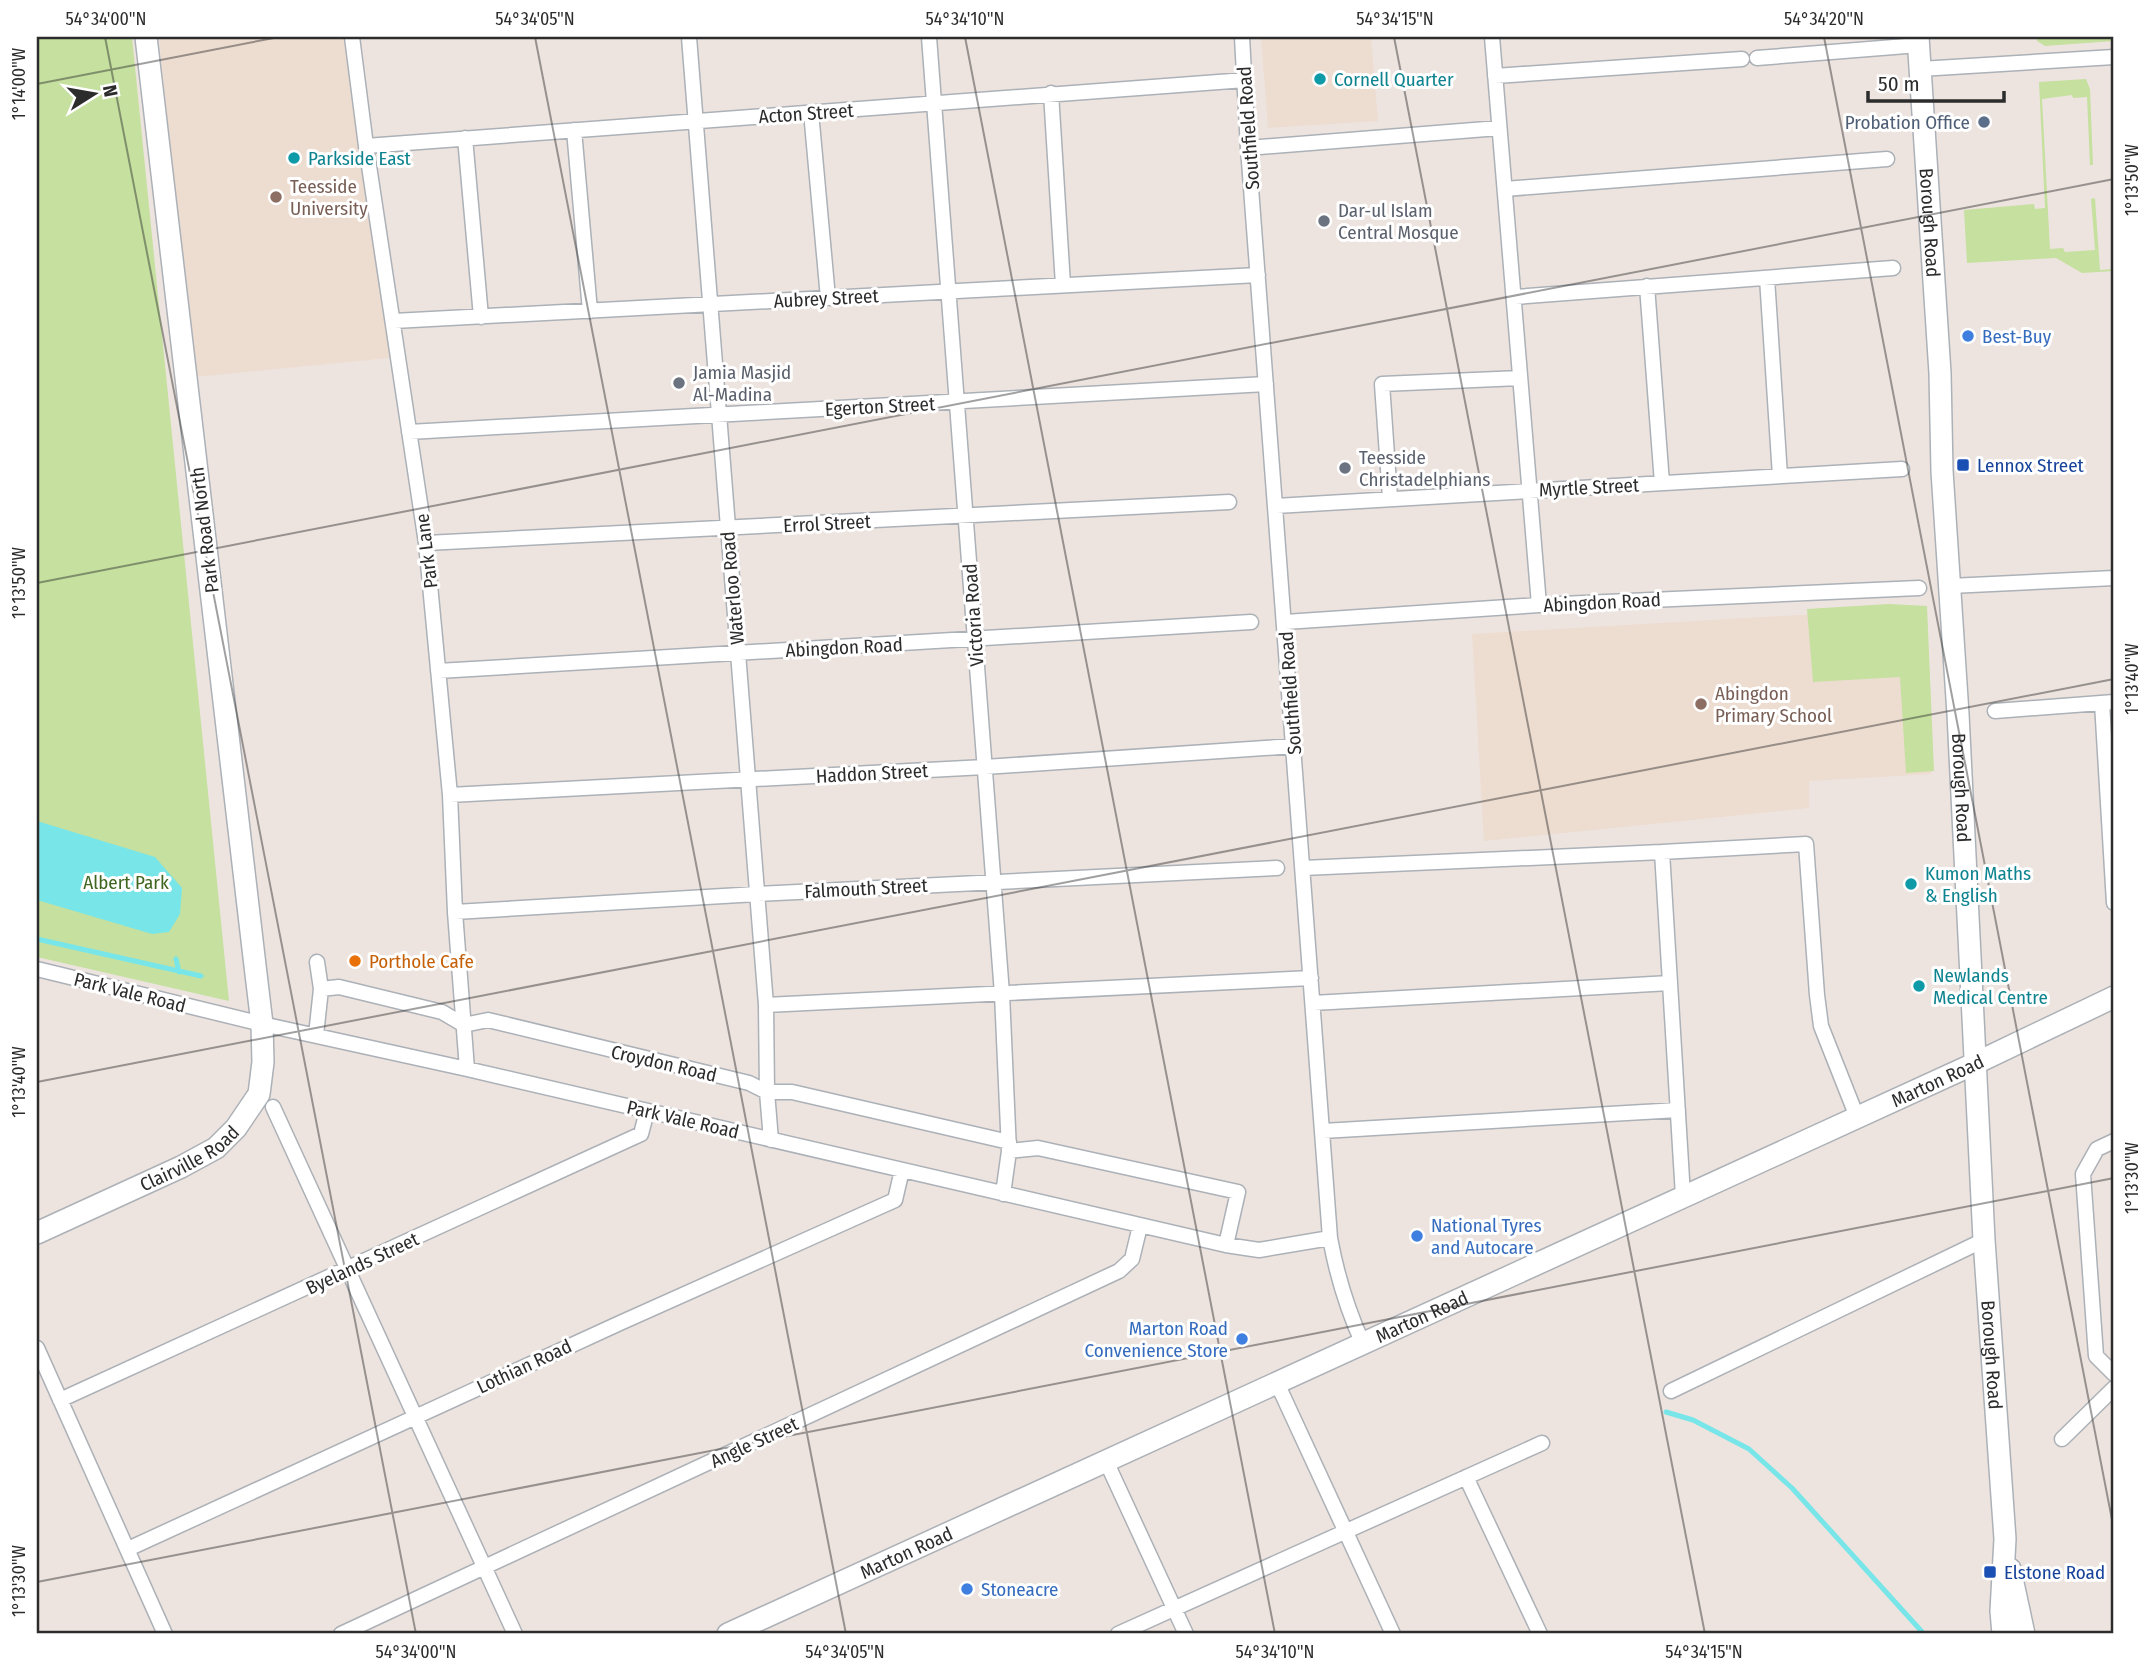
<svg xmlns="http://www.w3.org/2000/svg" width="2151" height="1671" font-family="'Fira Sans Condensed',sans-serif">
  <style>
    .education { fill: #eddcd0 }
    .green { fill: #c5e09f }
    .water { fill: #78e6e8 }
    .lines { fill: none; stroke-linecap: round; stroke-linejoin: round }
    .stream { stroke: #78e6e8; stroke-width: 5 }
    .street-casing { stroke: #acb1b7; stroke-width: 17 }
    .secondary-casing { stroke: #acb1b7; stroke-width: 24 }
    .street { stroke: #fff; stroke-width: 14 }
    .secondary { stroke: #fff; stroke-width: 21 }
    .ticks { fill: none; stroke: #2c2c2c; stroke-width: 2; stroke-opacity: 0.45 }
    .culture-dot { fill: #0f9aa8; stroke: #fff; stroke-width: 2.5 }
    .service-dot { fill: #5c6f8a; stroke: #fff; stroke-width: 2.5 }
    .education-dot { fill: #8d6e63; stroke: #fff; stroke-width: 2.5 }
    .worship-dot { fill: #6b7280; stroke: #fff; stroke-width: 2.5 }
    .shop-dot { fill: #3f7fe0; stroke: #fff; stroke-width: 2.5 }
    .transit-dot { fill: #1a4fb4; stroke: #fff; stroke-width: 2.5 }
    .food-dot { fill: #e8710a; stroke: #fff; stroke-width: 2.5 }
    .labels { text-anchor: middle; stroke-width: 6; stroke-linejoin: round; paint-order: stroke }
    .culture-label { font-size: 19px; fill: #0d838f; stroke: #fff; text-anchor: start }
    .street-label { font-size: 19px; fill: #2c2c2c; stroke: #fff }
    .service-label { font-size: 19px; fill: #4e5e75; stroke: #fff; text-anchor: end }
    .education-label { font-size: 19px; fill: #785e54; stroke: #fff; text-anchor: start }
    .worship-label { font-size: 19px; fill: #5b616d; stroke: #fff; text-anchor: start }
    .shop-label { font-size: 19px; fill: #366cbe; stroke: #fff; text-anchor: start }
    .transit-label { font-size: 19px; fill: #164399; stroke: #fff; text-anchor: start }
    .park-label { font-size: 19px; fill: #3f661f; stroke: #fff }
    .food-label { font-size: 19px; fill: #c56008; stroke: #fff; text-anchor: start }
    .neatline { fill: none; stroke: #2c2c2c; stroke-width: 2.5 }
    .ticks-label { font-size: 18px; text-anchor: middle; fill: #2c2c2c }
  </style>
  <rect width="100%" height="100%" fill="#ede4df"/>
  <path class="education" d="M 159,37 L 353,37 L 399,357 L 194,377 Z
    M 1261,37 L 1371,37 L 1378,121 L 1268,128 Z
    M 1919,608 L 1931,774 L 1809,781 L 1809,808 L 1484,841 L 1472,634 Z"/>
  <path class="green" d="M 37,37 L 132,37 L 229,1001 L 37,957 Z
    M 2037,37 L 2114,37 L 2114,41 L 2045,46 L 2037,41 Z
    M 2086,79 L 2090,89 L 2093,165 L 2090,165 L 2087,97 L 2073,98 L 2072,95 L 2042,99 L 2050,249 L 2063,248 L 2065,252 L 2095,250 L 2091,199 L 2095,198 L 2100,270 L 2114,269 L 2114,271 L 2082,273 L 2056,258 L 1967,263 L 1964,210 L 2034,204 L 2035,209 L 2045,208 L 2039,82 Z
    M 1889,604 L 1927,606 L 1934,771 L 1906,773 L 1900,677 L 1813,682 L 1807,609 Z"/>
  <path class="water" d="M 37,821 L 155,857 L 182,888 L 180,914 L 169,932 L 152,934 L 37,900 Z"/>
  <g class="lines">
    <path class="stream" d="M 37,939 L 201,976
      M 176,959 L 179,972
      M 1666,1412 L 1693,1420 L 1749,1449 L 1792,1488 L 1924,1634"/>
    <g class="street-casing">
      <path id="street" d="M 352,37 L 366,146 L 426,543 L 450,795 L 455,912 L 467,1069
        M 689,37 L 766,1005 L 767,1092 L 771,1140
        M 929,37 L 1002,994 L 1009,1151 L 1003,1194
        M 1242,37 L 1248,148 L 1330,1238 C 1337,1276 1347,1309 1363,1344
        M 1492,37 L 1539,605
        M 1757,58 L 1919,45
        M 1920,69 L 2114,57
        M 1495,76 L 1742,59
        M 1051,93 L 1063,285
        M 811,112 L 828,298
        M 574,130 L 590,311
        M 465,138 L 481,317
        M 366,146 L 1245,80
        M 1248,148 L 1499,128
        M 1505,189 L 1887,159
        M 1767,278 L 1780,476
        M 1647,286 L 1662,483
        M 1515,297 L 1893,268
        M 394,321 L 1258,275
        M 409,432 L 1266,384
        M 1390,498 L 1382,384 L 1520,378
        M 1276,506 L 1902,469
        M 426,543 L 1229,502
        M 1950,586 L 2114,578
        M 1285,622 L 1539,605 L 1919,588
        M 438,671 L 1251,622
        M 2102,703 L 2114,903
        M 1995,711 L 2114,702
        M 450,795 L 985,767 L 1294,746
        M 1662,852 L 1683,1196
        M 1303,868 L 1662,852 L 1806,844 L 1817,995 L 1821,1026 L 1857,1117
        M 455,912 L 757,894 L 1277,868
        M 37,969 L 262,1024 L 467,1069 L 1226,1245 L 1259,1250 L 1330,1238
        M 321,989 L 339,987 L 442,1012 L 464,1025 L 488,1020 L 749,1083 L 767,1092 L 792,1092 L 1009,1142
        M 1313,1003 L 1670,983
        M 766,1005 L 1311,978
        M 316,1035 L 321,989 L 317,962
        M 273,1107 L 515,1634
        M 1323,1131 L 1678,1110
        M 2114,1141 L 2097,1149 L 2083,1174 L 2096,1356 L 2114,1374
        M 1009,1151 L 1038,1148 L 1238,1192 L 1226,1245
        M 37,1348 L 165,1634
        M 1277,1383 L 1393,1634
        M 1671,1391 L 1984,1240
        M 60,1400 L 641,1134 L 647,1111
        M 2062,1439 L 2114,1388
        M 1106,1461 L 1186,1634
        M 1466,1477 L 1540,1634
        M 128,1549 L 620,1323 L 895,1200 L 902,1170
        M 341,1634 L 1119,1271 L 1132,1259 L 1140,1226
        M 1118,1634 L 1542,1443"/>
    </g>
    <g class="secondary-casing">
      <g id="secondary">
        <path id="s1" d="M 1918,37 L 1940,373 L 1942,471 L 1958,714 L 1984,1240 L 2005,1539 L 2001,1611 L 2003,1634"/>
        <path id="s2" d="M 37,1233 L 181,1167 L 216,1148 L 236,1128 L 259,1094 L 263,1062 L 262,1024 L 256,974 L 146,37"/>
        <path d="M 2010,1569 L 2024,1634"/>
        <path id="s3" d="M 728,1634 L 1976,1063 L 2114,997"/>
      </g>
    </g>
    <use href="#street" class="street"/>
    <use href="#secondary" class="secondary"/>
  </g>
  <path class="ticks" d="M 105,37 L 416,1634M 535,37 L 846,1634M 965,37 L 1275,1634M 1394,37 L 1705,1634M 1824,37 L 2114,1530M 37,84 L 279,37M 37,583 L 2114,179M 37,1082 L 2114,679M 37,1582 L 2114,1178"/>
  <g class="culture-dot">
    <circle cx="1320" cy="79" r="7"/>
    <circle cx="294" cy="158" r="7"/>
    <circle cx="1911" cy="884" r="7"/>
    <circle cx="1919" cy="986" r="7"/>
  </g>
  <circle class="service-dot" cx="1984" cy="122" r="7"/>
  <g class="education-dot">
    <circle cx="276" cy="197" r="7"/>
    <circle cx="1701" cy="704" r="7"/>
  </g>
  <g class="worship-dot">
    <circle cx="1324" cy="221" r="7"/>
    <circle cx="679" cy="383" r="7"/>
    <circle cx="1345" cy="468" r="7"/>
  </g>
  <g class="shop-dot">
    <circle cx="1968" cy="336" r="7"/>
    <circle cx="1417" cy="1236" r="7"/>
    <circle cx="1242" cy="1339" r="7"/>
    <circle cx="967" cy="1589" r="7"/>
  </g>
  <g class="transit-dot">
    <rect x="1956" y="458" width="14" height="14" rx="3.5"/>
    <rect x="1983" y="1565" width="14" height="14" rx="3.5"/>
  </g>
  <circle class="food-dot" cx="355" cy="961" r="7"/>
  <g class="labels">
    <g class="culture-label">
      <text x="1334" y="86">Cornell Quarter</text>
      <text x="308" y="165">Parkside East</text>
      <text x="1925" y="880">Kumon Maths<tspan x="1925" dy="22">&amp; English</tspan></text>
      <text x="1933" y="982">Newlands<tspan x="1933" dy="22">Medical Centre</tspan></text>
    </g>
    <g class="street-label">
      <text transform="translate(806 113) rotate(-4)" y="7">Acton Street</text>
      <text transform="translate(1248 128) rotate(-94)" y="7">Southfield Road</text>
      <text dy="7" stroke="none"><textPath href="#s1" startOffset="186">Borough Road</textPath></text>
      <text transform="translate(826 298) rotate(-3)" y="7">Aubrey Street</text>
      <text transform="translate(880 406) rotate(-3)" y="7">Egerton Street</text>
      <text transform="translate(1589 487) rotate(-3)" y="7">Myrtle Street</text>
      <text transform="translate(827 523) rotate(-3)" y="7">Errol Street</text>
      <text transform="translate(204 530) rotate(-97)" y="7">Park Road North</text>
      <text transform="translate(426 551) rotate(-97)" y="7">Park Lane</text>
      <text transform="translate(732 588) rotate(-95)" y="7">Waterloo Road</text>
      <text transform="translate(1602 602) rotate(-3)" y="7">Abingdon Road</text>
      <text transform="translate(973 615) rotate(-94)" y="7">Victoria Road</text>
      <text transform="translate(844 647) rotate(-3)" y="7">Abingdon Road</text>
      <text transform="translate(1290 693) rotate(-94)" y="7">Southfield Road</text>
      <text transform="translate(872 773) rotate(-3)" y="7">Haddon Street</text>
      <text dy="7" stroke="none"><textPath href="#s1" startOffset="752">Borough Road</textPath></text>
      <text transform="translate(866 888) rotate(-3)" y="7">Falmouth Street</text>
      <text transform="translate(130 992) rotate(14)" y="7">Park Vale Road</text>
      <text transform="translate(664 1063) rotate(13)" y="7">Croydon Road</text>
      <text dy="7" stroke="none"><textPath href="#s3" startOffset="1330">Marton Road</textPath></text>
      <text transform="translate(683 1119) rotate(13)" y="7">Park Vale Road</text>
      <text dy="7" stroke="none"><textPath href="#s2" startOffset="170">Clairville Road</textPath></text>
      <text transform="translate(362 1263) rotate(-25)" y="7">Byelands Street</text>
      <text dy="7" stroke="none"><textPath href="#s3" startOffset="763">Marton Road</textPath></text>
      <text dy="7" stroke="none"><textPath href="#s1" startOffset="1320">Borough Road</textPath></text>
      <text transform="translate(524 1366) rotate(-25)" y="7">Lothian Road</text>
      <text transform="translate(754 1442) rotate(-25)" y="7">Angle Street</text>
      <text dy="7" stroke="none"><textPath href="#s3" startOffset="196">Marton Road</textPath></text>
    </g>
    <g class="service-label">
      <text x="1970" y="129">Probation Office</text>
    </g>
    <g class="education-label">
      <text x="290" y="193">Teesside<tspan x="290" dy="22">University</tspan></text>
      <text x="1715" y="700">Abingdon<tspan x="1715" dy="22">Primary School</tspan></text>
    </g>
    <g class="worship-label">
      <text x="1338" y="217">Dar-ul Islam<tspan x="1338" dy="22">Central Mosque</tspan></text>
      <text x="693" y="379">Jamia Masjid<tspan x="693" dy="22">Al-Madina</tspan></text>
      <text x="1359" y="464">Teesside<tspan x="1359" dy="22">Christadelphians</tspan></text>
    </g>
    <g class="shop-label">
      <text x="1982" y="343">Best-Buy</text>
      <text x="1431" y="1232">National Tyres<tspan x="1431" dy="22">and Autocare</tspan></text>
      <text x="1228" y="1335" text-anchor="end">Marton Road<tspan x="1228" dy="22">Convenience Store</tspan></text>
      <text x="981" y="1596">Stoneacre</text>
    </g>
    <g class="transit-label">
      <text x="1977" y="472">Lennox Street</text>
      <text x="2004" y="1579">Elstone Road</text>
    </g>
    <g class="park-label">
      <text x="126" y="889">Albert Park</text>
    </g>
    <g class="food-label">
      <text x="369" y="968">Porthole Cafe</text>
    </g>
  </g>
  <rect width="2151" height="1671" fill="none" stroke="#ffffff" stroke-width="77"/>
  <g transform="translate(94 94) rotate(79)" stroke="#ffffff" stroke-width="5" paint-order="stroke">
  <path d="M0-5L12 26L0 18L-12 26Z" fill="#2c2c2c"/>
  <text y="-10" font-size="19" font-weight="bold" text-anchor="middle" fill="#2c2c2c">N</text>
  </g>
  <path d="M1868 91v10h136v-10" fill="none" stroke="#2c2c2c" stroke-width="3.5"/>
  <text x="1878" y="91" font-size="21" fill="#2c2c2c" stroke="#ffffff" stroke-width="5" paint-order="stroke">50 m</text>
  <rect x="38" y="38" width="2074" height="1594" class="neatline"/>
  <g class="ticks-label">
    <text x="106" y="25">54°34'00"N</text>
    <text x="535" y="25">54°34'05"N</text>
    <text x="965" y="25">54°34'10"N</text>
    <text x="1395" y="25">54°34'15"N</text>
    <text x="1824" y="25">54°34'20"N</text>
    <text transform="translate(19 84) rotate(-90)" y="6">1°14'00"W</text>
    <text transform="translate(2132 180) rotate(-90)" y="6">1°13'50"W</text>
    <text transform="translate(19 583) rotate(-90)" y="6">1°13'50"W</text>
    <text transform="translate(2132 679) rotate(-90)" y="6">1°13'40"W</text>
    <text transform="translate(19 1082) rotate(-90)" y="6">1°13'40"W</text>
    <text transform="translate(2132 1178) rotate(-90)" y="6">1°13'30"W</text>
    <text transform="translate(19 1581) rotate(-90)" y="6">1°13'30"W</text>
    <text x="416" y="1658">54°34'00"N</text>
    <text x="845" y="1658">54°34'05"N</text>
    <text x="1275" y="1658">54°34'10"N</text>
    <text x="1704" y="1658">54°34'15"N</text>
  </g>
</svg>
